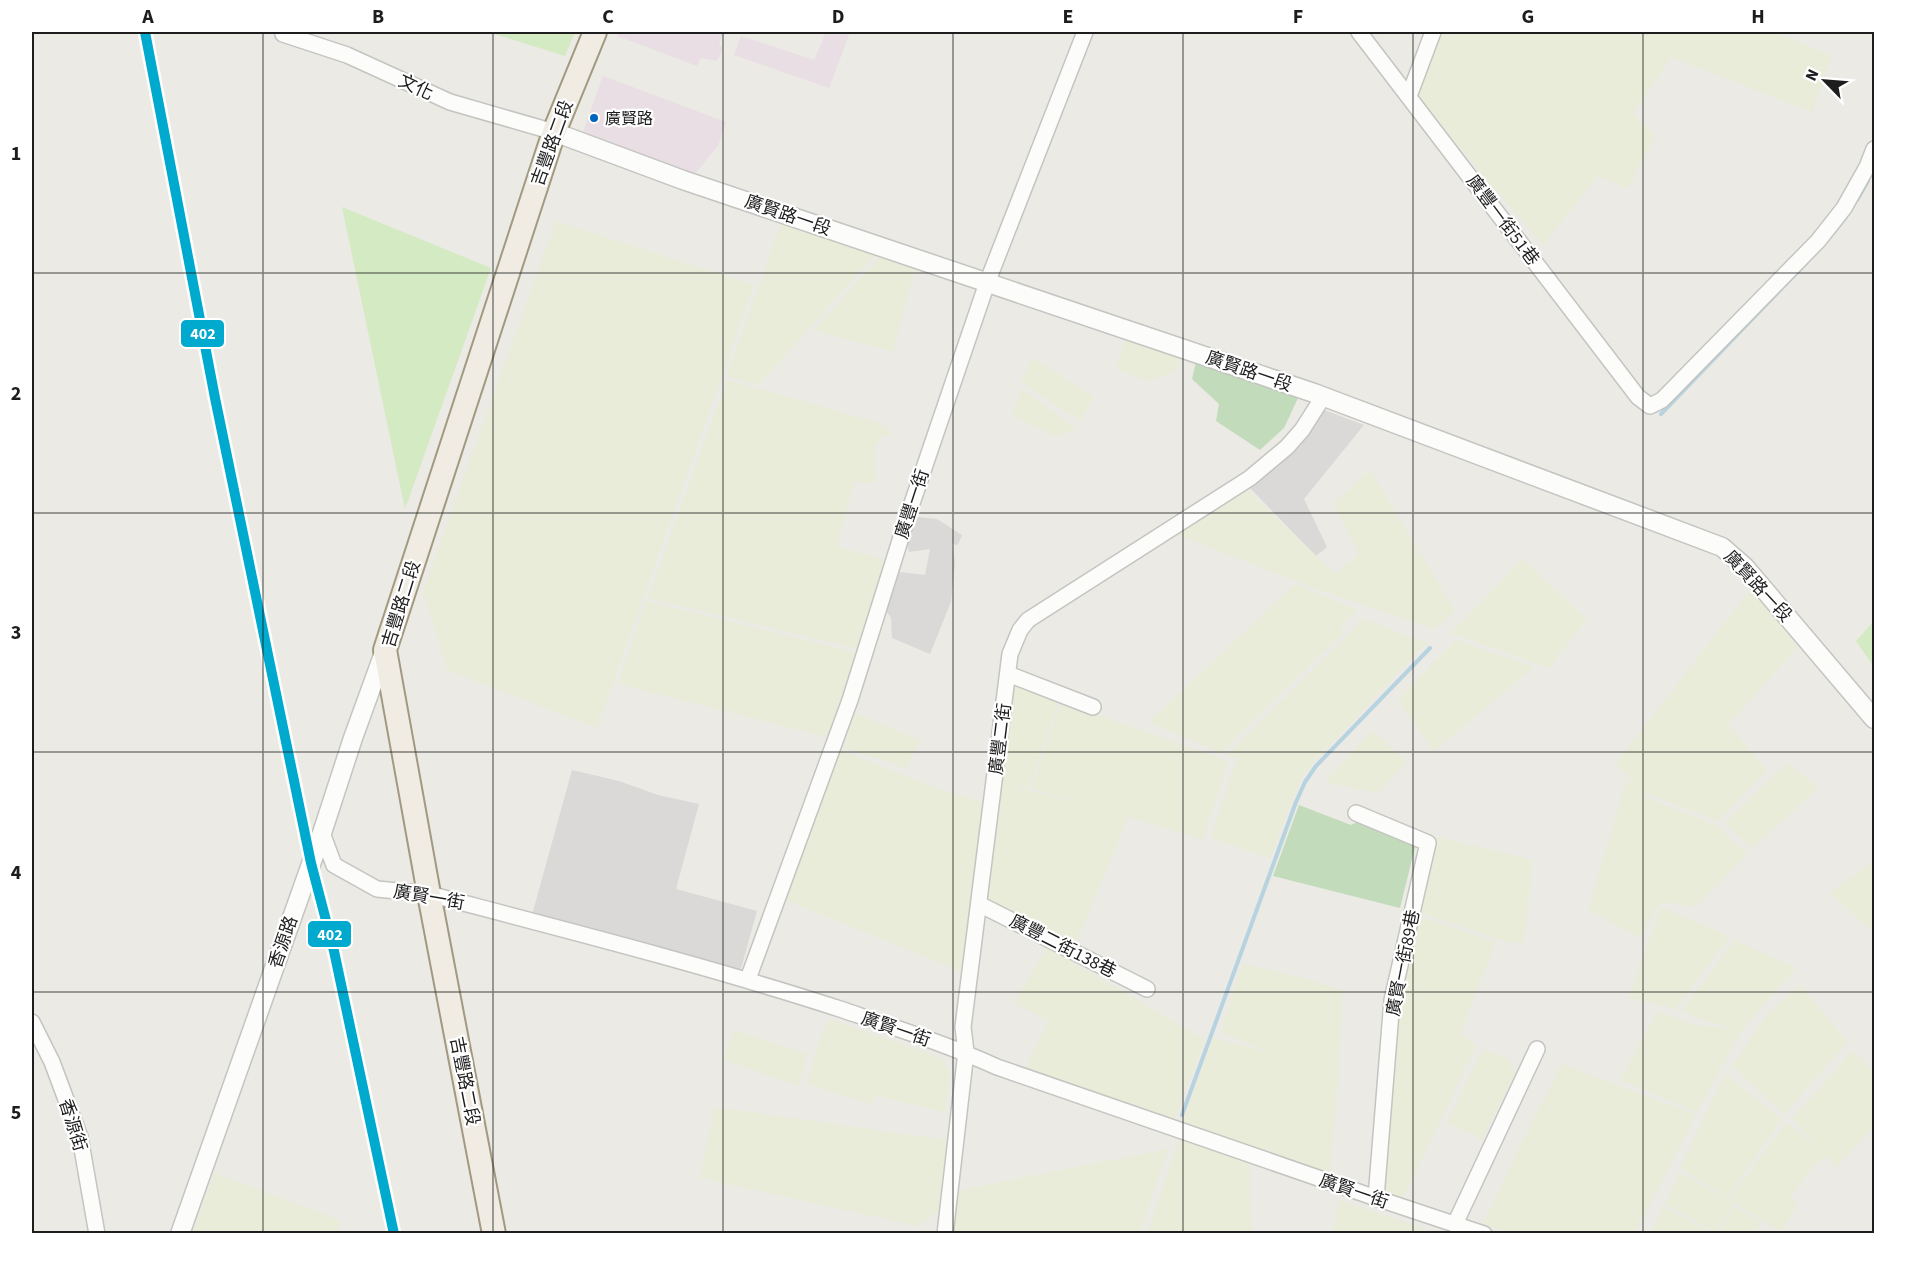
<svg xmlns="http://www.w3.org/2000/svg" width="1906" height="1265" font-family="'Source Sans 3','Noto Sans TC',sans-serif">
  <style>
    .residential { fill: #dad9d7 }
    .industrial { fill: #e9dee3 }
    .farmland { fill: #e9ecd8 }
    .grass { fill: #d3eac3 }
    .forest { fill: #c2dbba }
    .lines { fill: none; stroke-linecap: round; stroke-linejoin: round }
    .stream { stroke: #b7d3df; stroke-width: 4 }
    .minor-casing { stroke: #c4c4c1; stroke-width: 18 }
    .tertiary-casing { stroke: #c4c4c1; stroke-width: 21 }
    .primary-casing { stroke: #a19a81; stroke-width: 26 }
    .minor { stroke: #fcfcfb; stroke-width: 15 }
    .tertiary { stroke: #fcfcfb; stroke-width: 18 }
    .primary { stroke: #f0ece3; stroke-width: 22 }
    .rail-1-casing { stroke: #fff; stroke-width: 15 }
    .rail-1 { stroke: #00a9ce; stroke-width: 10 }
    .grid { fill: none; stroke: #1d1d1d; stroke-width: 1.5; stroke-opacity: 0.55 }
    .bus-dot { fill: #0065bd; stroke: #fff; stroke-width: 2 }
    .labels { text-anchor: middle; stroke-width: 4.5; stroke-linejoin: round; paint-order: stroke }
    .bus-label { font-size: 16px; fill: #1d1d1d; stroke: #fff; text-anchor: start }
    .street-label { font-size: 18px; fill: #1d1d1d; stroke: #fff }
    .line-badge { stroke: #fff; stroke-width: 2 }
    .badge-label { font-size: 16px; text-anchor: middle; font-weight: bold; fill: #fff }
    .neatline { fill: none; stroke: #1d1d1d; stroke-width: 2 }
    .grid-label { font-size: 20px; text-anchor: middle; font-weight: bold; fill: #1d1d1d }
  </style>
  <rect width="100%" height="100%" fill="#ebeae5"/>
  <path class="residential" d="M 1324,410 L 1364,425 L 1304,499 L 1327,547 L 1316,556 L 1249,487 L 1299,447 Z
    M 908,516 L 937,519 L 962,535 L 958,545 L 952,544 L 955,562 L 951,602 L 930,654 L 892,638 L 891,618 L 881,603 L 892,571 L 925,575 L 930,549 L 909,552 L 907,541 Z
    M 572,770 L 619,781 L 658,795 L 699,804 L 676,889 L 757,911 L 740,972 L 532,915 Z"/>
  <path class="industrial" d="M 619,32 L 724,32 L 719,44 L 723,49 L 717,61 L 701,58 L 697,66 L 617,36 Z
    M 826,32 L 850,32 L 829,88 L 734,55 L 741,36 L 814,60 Z
    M 603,76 L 726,122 L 718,146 L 693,176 L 632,159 L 583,132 Z"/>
  <path class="farmland" d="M 1437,32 L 1773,32 L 1832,56 L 1812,112 L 1671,57 L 1633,114 L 1656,136 L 1628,189 L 1598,176 L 1543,245 L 1414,94 Z
    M 782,220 L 876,253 L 759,385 L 727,376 Z
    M 556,221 L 754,285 L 597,728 L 447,670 L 423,592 Z
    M 881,256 L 915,268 L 893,352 L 814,330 Z
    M 1125,340 L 1183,357 L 1175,372 L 1145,381 L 1116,368 Z
    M 1033,358 L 1094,397 L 1080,421 L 1021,382 Z
    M 727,380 L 880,423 L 894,436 L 883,436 L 874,447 L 876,454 L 874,470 L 877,474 L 874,483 L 854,481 L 837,547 L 890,561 L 859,649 L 648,598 Z
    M 1021,389 L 1076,428 L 1057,437 L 1011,415 Z
    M 1370,470 L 1455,611 L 1435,629 L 1316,589 L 1176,534 L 1244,487 L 1335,574 L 1359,554 L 1334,504 Z
    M 1522,559 L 1587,619 L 1549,668 L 1451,633 Z
    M 1295,584 L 1357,610 L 1339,627 L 1344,632 L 1221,753 L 1149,722 Z
    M 1751,589 L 1798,647 L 1728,725 L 1767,770 L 1718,821 L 1641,791 L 1650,799 L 1716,825 L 1747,854 L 1695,907 L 1661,902 L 1639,938 L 1588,909 L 1627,779 L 1639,788 L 1616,763 Z
    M 646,601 L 858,653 L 827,737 L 618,684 Z
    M 1364,619 L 1426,643 L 1302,775 L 1270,858 L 1211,838 L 1237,758 L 1227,755 Z
    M 1456,640 L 1534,667 L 1434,751 L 1397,700 Z
    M 1011,679 L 1062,695 L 1028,787 L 1009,785 L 1095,808 L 1031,788 L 1062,702 L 1228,761 L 1203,840 L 1128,817 L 1075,947 L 984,902 Z
    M 854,713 L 920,740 L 907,768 L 844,748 Z
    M 1373,730 L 1407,762 L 1377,793 L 1325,782 Z
    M 840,750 L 931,786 L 983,802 L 962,972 L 786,900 Z
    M 1787,763 L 1819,788 L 1752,848 L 1725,823 Z
    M 1433,836 L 1533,860 L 1524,943 L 1507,942 L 1416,911 Z
    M 1874,860 L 1874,933 L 1830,893 Z
    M 1661,907 L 1722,933 L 1729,938 L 1675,1009 L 1629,998 Z
    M 1416,915 L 1496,942 L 1461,1032 L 1476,1046 L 1403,1198 L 1379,1192 L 1396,999 Z
    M 1735,940 L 1796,968 L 1742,1030 L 1697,1112 L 1620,1080 L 1658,1011 L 1695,1025 L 1736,1029 L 1699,1019 L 1682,1010 Z
    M 1047,947 L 1205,1040 L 1173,1121 L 1024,1071 L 1049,1021 L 1014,1003 Z
    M 1242,964 L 1304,978 L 1342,990 L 1339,1068 L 1330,1173 L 1270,1156 L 1276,1118 L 1268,1161 L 1179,1130 L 1213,1038 L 1277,1054 L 1221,1033 Z
    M 1800,985 L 1848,1042 L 1784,1114 L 1732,1066 L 1768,1014 Z
    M 829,1019 L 941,1058 L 950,1071 L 945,1112 L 877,1096 L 870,1104 L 808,1084 L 816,1050 Z
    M 733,1030 L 807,1054 L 799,1086 L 724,1060 Z
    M 1483,1049 L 1509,1059 L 1515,1073 L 1482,1139 L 1447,1123 Z
    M 1853,1050 L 1874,1073 L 1874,1126 L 1836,1168 L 1825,1156 L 1807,1173 L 1791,1198 L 1798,1204 L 1781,1232 L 1733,1202 L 1717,1233 L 1665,1204 L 1679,1173 L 1729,1199 L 1787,1122 L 1820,1150 L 1792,1119 Z
    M 1562,1064 L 1696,1115 L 1635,1233 L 1510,1233 L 1483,1224 L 1523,1139 Z
    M 1725,1074 L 1782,1119 L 1727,1197 L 1680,1168 Z
    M 714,1107 L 948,1140 L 938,1212 L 918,1226 L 700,1178 Z
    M 1179,1140 L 1249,1161 L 1252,1233 L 1147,1234 Z
    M 1168,1149 L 1139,1233 L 951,1234 L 956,1191 Z
    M 215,1173 L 340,1220 L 339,1233 L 192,1233 Z
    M 1339,1200 L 1424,1229 L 1422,1233 L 1333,1233 Z
    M 1733,1206 L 1761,1223 L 1755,1233 L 1721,1233 Z
    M 1663,1207 L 1699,1226 L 1712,1233 L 1651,1233 Z"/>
  <path class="grass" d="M 488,32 L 575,32 L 565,56 Z
    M 342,207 L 491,268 L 405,509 Z
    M 1874,621 L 1874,667 L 1856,641 Z"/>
  <path class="forest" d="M 1196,362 L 1298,398 L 1284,428 L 1260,450 L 1216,421 L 1219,404 L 1192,379 Z
    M 1299,805 L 1351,825 L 1359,821 L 1416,843 L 1400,908 L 1273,876 Z"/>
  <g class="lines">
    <path class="stream" d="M 1857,200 L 1868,181
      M 1834,232 L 1846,217
      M 1661,414 L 1807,262
      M 1182,1115 L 1296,802 L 1305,782 L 1316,766 L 1430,648"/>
    <g class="minor-casing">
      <path id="minor" d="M 283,32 L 283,34 L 347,55 L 450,102 L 554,132
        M 1359,32 L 1638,397 L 1650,406 L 1662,400 L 1818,241 L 1844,208 L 1867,167 L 1874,149
        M 1409,96 L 1433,32
        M 1008,674 L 1093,707
        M 1356,813 L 1428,843 L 1392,1000 L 1376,1198
        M 322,833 L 334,865 L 377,889 L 429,894 C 566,930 704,965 840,1009 C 893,1027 946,1044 997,1067 L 1376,1198 L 1484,1234
        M 979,904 L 1147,989
        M 748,979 L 850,700 L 908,515 L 987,283 L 1085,32
        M 32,1022 L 52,1062 L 80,1137 L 97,1234
        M 1455,1224 L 1537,1049
        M 945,1234 L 966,1052 L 963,1027 L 1010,654 L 1020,630 L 1028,620 L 1250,478 L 1287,447 L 1302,430 L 1323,397"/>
    </g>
    <g class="tertiary-casing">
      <path id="tertiary" d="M 554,132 L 683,180 L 1314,393 L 1722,547 L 1745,567 L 1874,719
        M 180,1234 L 322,833 L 353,738 L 385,650"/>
    </g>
    <g class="primary-casing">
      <path id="primary" d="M 494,1234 L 429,894 L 385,650 L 554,132 L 595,32"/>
    </g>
    <use href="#minor" class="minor"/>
    <use href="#tertiary" class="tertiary"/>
    <use href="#primary" class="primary"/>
    <g class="rail-1-casing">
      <path id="rail-1" d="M 145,32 L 215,398 L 311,863 L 334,951 L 394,1234"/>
    </g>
    <use href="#rail-1" class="rail-1"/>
  </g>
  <path class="grid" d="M 263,32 L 263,1234M 493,32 L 493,1234M 723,32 L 723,1234M 953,32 L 953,1234M 1183,32 L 1183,1234M 1413,32 L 1413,1234M 1643,32 L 1643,1234M 32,273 L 1874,273M 32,513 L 1874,513M 32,752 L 1874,752M 32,992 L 1874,992"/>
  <circle class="bus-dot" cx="594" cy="118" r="5"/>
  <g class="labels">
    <g class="bus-label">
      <text x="605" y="124">廣賢路</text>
    </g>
    <g class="street-label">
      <text transform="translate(416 87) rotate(25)" y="6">文化</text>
      <text transform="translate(552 143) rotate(-70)" y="6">吉豐路二段</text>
      <text transform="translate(788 215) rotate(19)" y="6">廣賢路一段</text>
      <text transform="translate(1503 220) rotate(53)" y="6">廣豐一街51巷</text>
      <text transform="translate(1249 371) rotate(19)" y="6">廣賢路一段</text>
      <text transform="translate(912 504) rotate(-72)" y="6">廣豐一街</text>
      <text transform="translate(1758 586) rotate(47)" y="6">廣賢路一段</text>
      <text transform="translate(401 604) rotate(-73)" y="6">吉豐路二段</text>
      <text transform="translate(1000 739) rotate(-83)" y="6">廣豐二街</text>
      <text transform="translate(429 897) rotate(10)" y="6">廣賢一街</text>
      <text transform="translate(283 942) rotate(-71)" y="6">香源路</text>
      <text transform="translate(1063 946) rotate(27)" y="6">廣豐二街138巷</text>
      <text transform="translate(1403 963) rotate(-79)" y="6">廣賢一街89巷</text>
      <text transform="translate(896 1029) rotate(19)" y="6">廣賢一街</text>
      <text transform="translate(465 1081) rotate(79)" y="6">吉豐路二段</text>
      <text transform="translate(73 1125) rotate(73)" y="6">香源街</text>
      <text transform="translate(1354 1191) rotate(19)" y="6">廣賢一街</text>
    </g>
  </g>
  <g class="line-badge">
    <rect x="180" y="319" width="45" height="29" rx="6" fill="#00a9ce"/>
    <rect x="307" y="920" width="45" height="28" rx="6" fill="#00a9ce"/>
  </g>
  <g class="badge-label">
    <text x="203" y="339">402</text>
    <text x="330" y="940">402</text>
  </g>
  <rect width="1906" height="1265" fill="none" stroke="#ffffff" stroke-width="66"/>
  <g transform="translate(1825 81) rotate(295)" stroke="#ffffff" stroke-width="4.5" paint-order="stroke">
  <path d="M0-4.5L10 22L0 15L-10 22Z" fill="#1d1d1d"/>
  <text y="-9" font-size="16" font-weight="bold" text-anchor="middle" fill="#1d1d1d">N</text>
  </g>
  <rect x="33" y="33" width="1840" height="1199" class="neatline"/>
  <g class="grid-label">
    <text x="148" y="23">A</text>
    <text x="378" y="23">B</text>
    <text x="608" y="23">C</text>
    <text x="838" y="23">D</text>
    <text x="1068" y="23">E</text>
    <text x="1298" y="23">F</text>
    <text x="1528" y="23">G</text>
    <text x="1758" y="23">H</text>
    <text x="16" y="160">1</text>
    <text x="16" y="400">2</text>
    <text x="16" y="639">3</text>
    <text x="16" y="879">4</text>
    <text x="16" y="1119">5</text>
  </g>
</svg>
